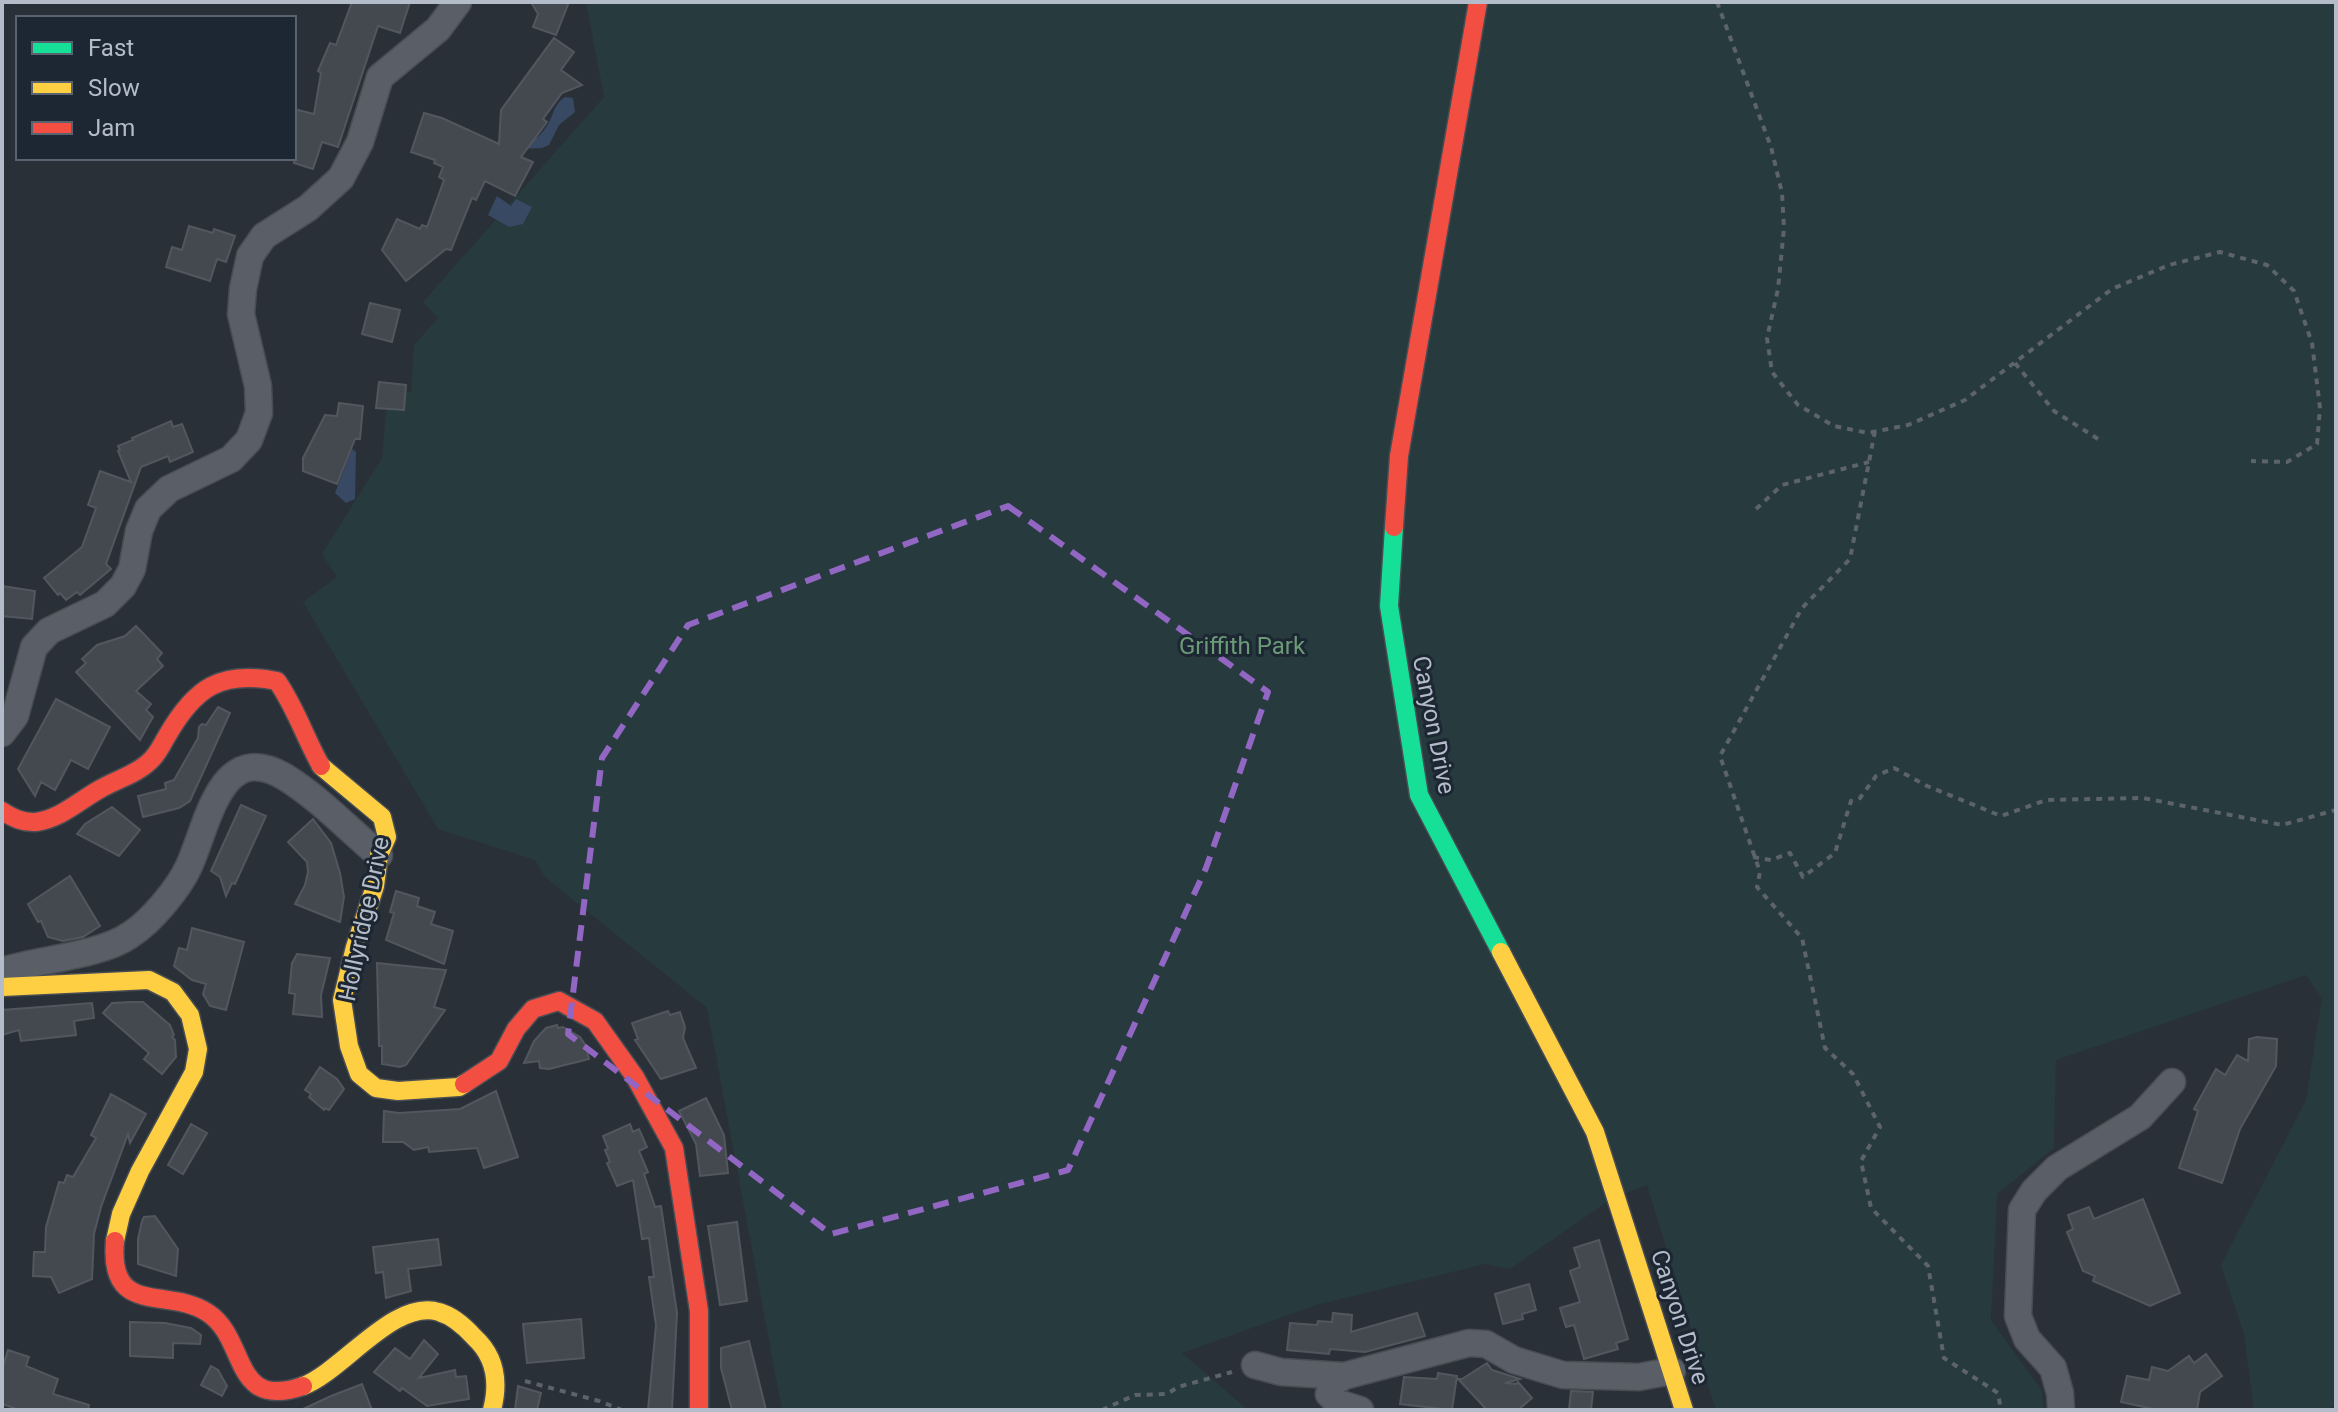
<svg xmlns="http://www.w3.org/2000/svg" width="2338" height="1412" font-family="Roboto,sans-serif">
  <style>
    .green { fill: #273a3e }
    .water { fill: #384963 }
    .building { fill: #444950; stroke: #52575f; stroke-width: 2 }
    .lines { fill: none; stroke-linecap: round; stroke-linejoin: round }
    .street-casing { stroke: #484c53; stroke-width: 29 }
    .fast-casing { stroke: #484c53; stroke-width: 21 }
    .slow-casing { stroke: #484c53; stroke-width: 21 }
    .jam-casing { stroke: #484c53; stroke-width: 21 }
    .path { stroke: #5d636a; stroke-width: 4; stroke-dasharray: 6 6; stroke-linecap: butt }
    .street { stroke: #5a5e66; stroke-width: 26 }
    .fast { stroke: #16e098; stroke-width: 18 }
    .slow { stroke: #ffcf43; stroke-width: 18 }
    .jam { stroke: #f24e42; stroke-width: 18 }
    .marked { fill: none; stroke: #9266c3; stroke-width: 6; stroke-dasharray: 16 10; stroke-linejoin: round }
    .labels { text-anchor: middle; stroke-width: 6; stroke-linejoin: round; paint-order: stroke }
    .park-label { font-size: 24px; fill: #6b9a76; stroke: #1d2633 }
    .street-label { font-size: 24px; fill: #b4bcc9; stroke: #1d2633 }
  </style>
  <rect width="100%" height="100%" fill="#2a3038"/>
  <path class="green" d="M 586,2 L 2336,2 L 2336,1404 L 2327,1410 L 2254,1410 L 2244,1334 L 2221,1265 L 2306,1100 L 2322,998 L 2306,975 L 2056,1060 L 2054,1148 L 1997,1194 L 1991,1320 L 2042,1391 L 2044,1410 L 1716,1410 L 1647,1185 L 1614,1197 L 1510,1269 L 1485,1264 L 1316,1305 L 1182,1353 L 1248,1410 L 782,1410 L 707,1008 L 545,877 L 535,860 L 438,829 L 303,602 L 337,577 L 322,554 L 382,458 L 388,391 L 411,392 L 414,345 L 438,318 L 423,302 L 604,97 Z"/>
  <path class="water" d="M 565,97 L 573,98 L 575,112 L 559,125 L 549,145 L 542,148 L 521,149 C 531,142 540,137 547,126 C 554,115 553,105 565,97 Z
    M 497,196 L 511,206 L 516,199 L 532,207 L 523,224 L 509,227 L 488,215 Z
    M 352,449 L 356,452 L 355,499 L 346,503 L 335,493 Z"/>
  <path class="building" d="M 352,2 L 410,2 L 400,33 L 378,26 L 338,147 L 322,142 L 313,169 L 294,163 L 294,109 L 314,114 L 321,73 L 318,71 L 330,43 L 336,45 Z
    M 531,2 L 569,2 L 556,35 L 533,27 L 538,14 Z
    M 554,38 L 574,52 L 561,70 L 582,85 L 562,93 L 543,119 L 547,122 L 521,157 L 533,162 L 515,196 L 485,181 L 476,200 L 472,198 L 451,250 L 446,249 L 406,281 L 382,250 L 397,219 L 420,229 L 422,225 L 427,227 L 444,180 L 439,177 L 443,167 L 434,163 L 435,160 L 411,152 L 424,113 L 442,118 L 499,144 L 501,110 Z
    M 189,226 L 213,233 L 214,229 L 235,236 L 226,262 L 217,259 L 210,281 L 166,267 L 172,247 L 182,250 Z
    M 370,303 L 400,310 L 392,342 L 362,334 Z
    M 379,382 L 406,385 L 404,410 L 376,408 Z
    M 339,403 L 363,406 L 360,439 L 355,439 L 337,484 L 303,471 L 303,458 L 325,415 L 337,416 Z
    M 171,421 L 173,427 L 182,424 L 193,452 L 170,462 L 168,456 L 141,467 L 106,564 L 111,569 L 80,595 L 77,592 L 66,600 L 60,593 L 58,595 L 44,578 L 82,547 L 96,508 L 88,505 L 100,471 L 131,482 L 118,451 L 120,450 L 118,446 L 133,440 L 132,438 Z
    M 2,586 L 35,591 L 32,619 L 2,616 Z
    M 136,626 L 162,653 L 157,659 L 163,666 L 136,691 L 151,704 L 146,710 L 153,717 L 140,740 L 76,672 L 86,663 L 82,659 L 97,645 L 125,636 Z
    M 56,699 L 110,727 L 88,769 L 71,760 L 55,790 L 41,782 L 35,796 L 18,769 Z
    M 218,707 L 230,713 L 190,801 L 179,808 L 143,817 L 138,796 L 166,789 L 165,783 L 174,780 L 198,738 L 199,727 L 202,724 L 206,725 Z
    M 241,805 L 266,816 L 235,884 L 232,883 L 226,896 L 220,877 L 211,871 Z
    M 112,807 L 140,830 L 119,856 L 77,834 L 85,824 Z
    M 313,819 L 331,843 L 340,873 L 344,897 L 340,922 L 295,904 L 305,885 L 308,872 L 307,862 L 288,842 Z
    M 70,876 L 100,926 L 83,937 L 63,941 L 48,937 L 41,921 L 38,922 L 28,904 Z
    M 396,891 L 419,898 L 417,906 L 435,912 L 431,924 L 453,931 L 444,964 L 386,940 L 394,913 L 390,912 Z
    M 192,928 L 244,942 L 226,1010 L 210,1006 L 203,994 L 206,984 L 192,980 L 174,966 L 179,948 L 187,950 Z
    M 297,954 L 330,958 L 321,995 L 322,1017 L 293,1014 L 295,994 L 289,993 L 292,963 Z
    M 377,963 L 446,970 L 434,1007 L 445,1010 L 406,1065 L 400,1067 L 382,1064 L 382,1046 L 379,1046 Z
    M 131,1002 L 143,1002 L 170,1025 L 174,1035 L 172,1037 L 175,1040 L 176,1057 L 162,1074 L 144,1059 L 149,1053 L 103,1013 L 112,1003 Z
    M 92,1003 L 94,1018 L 74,1021 L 76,1035 L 21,1041 L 19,1030 L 2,1035 L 2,1010 Z
    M 668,1011 L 670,1015 L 680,1012 L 685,1027 L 683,1038 L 696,1068 L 661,1079 L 635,1040 L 638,1039 L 632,1023 Z
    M 557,1025 L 558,1028 L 563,1027 L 580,1037 L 586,1046 L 589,1059 L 549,1069 L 540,1068 L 539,1061 L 524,1063 L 534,1041 L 546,1028 Z
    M 2257,1037 L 2277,1039 L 2276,1066 L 2240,1129 L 2222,1183 L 2179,1168 L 2198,1111 L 2194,1109 L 2216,1069 L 2225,1075 L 2237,1055 L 2248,1061 L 2249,1039 Z
    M 320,1067 L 337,1079 L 344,1089 L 329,1110 L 325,1108 L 324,1110 L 309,1097 L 311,1094 L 305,1090 Z
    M 496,1091 L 518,1157 L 484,1168 L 477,1148 L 429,1152 L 428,1147 L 414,1150 L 403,1142 L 383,1142 L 384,1111 L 399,1113 L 460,1109 Z
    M 111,1094 L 146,1114 L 130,1143 L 128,1134 L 101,1207 L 94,1234 L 92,1279 L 59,1293 L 51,1277 L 33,1276 L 34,1252 L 45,1252 L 46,1227 L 59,1182 L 64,1183 L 67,1175 L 73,1177 L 96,1138 L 91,1135 Z
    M 706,1098 L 724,1135 L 728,1173 L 700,1176 L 696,1144 L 679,1111 Z
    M 191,1124 L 207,1133 L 183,1174 L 168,1165 Z
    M 630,1124 L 633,1132 L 639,1129 L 647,1147 L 639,1151 L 648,1172 L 644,1174 L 655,1207 L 661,1206 L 677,1313 L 672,1410 L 648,1410 L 656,1325 L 649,1277 L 654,1277 L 649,1238 L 642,1239 L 633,1180 L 617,1186 L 607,1163 L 610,1162 L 605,1150 L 608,1149 L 603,1136 Z
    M 2143,1199 L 2180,1293 L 2150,1306 L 2093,1281 L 2095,1276 L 2083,1271 L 2067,1232 L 2073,1229 L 2068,1215 L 2089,1207 L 2094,1219 Z
    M 155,1216 L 178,1249 L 176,1276 L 138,1264 L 138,1239 L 142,1221 L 144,1217 Z
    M 737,1222 L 747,1301 L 720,1305 L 708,1226 Z
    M 438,1239 L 441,1265 L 408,1269 L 411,1291 L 386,1298 L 383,1272 L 376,1273 L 373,1247 Z
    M 1599,1240 L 1628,1339 L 1616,1343 L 1618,1349 L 1584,1359 L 1574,1325 L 1566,1327 L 1560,1308 L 1580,1302 L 1570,1271 L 1580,1267 L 1574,1248 Z
    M 1529,1284 L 1536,1310 L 1522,1314 L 1523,1319 L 1503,1324 L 1495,1294 Z
    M 1333,1313 L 1352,1315 L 1351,1332 L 1417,1313 L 1425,1336 L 1365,1352 L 1330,1349 L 1329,1354 L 1287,1350 L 1290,1323 L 1317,1325 L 1318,1321 L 1332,1322 Z
    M 581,1319 L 584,1358 L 527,1363 L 523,1324 Z
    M 130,1322 L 165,1323 L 191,1328 L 201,1335 L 200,1344 L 173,1343 L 173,1358 L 130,1356 Z
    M 424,1340 L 438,1354 L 419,1378 L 455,1370 L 456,1377 L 466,1376 L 469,1399 L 427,1406 L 402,1388 L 400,1391 L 374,1372 L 395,1348 L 410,1359 Z
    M 749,1341 L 766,1410 L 732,1410 L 721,1368 L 721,1348 Z
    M 8,1350 L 29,1357 L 26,1366 L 58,1379 L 53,1394 L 89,1405 L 88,1410 L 20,1410 L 2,1404 L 2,1370 Z
    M 2206,1354 L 2222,1376 L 2200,1392 L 2197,1410 L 2158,1410 L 2121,1402 L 2127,1376 L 2149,1380 L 2152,1367 L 2168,1371 L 2189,1356 L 2194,1363 Z
    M 1487,1363 L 1492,1370 L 1520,1379 L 1505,1383 L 1516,1384 L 1518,1382 L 1532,1398 L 1518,1410 L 1487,1410 L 1458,1379 L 1462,1379 Z
    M 211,1366 L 218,1370 L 227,1386 L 222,1396 L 201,1385 Z
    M 1438,1373 L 1457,1376 L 1452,1410 L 1400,1404 L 1404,1377 L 1437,1379 Z
    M 362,1384 L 372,1410 L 301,1410 L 331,1396 Z
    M 518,1386 L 541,1393 L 537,1410 L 515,1410 Z
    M 1571,1391 L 1593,1392 L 1591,1410 L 1569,1410 Z"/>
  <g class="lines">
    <g class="street-casing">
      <path id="street" d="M 2,733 L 15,716 L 34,647 L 49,631 L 105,604 L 123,586 L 132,569 L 139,531 L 148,509 L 169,489 L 231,459 L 249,440 L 259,413 L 258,386 L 241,314 L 243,289 L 250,256 L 264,236 L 308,208 L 341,178 L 360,142 L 380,77 L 438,29 L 458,2
        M 2,971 C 39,959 100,956 130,935 C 151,922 179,888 189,866 C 208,825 220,738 285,777 C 319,798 348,829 379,855
        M 1255,1365 L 1281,1372 L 1344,1376 L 1469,1343 L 1486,1344 L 1514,1360 L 1563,1375 L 1639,1377 L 1672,1371
        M 1344,1376 L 1333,1383 L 1329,1394 L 1338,1403 L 1360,1410
        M 2061,1410 L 2060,1393 L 2053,1368 L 2027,1339 L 2018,1316 L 2022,1210 L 2034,1191 L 2057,1168 L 2140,1117 L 2172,1082"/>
    </g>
    <g class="fast-casing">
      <path id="fast" d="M 1394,527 L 1389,606 L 1419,795 L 1501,952"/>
    </g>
    <g class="slow-casing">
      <path id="slow" d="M 321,766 L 382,817 L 387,837 L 379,855 L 375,886 L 355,947 L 342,1000 L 349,1046 L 359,1074 L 376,1088 L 398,1091 L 459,1087 L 464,1084
        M 1501,952 L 1595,1132 L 1684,1410
        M 2,987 L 149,980 L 173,992 L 190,1015 L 198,1049 L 194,1072 L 140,1171 L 121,1214 L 115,1241
        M 303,1386 C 343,1371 394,1298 439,1312 C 453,1316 465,1327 474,1337 C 496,1357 499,1383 492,1410"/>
    </g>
    <g class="jam-casing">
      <path id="jam" d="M 1394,527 L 1399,456 L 1478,2
        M 2,811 C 13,818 23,823 36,822 C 61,819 81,799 102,788 C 118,779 137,774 150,761 C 158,754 162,744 167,736 C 195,687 221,670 277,681 C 296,708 305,738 321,766
        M 464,1084 L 499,1061 L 516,1029 L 533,1009 L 559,1001 L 595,1021 L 635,1077 L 674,1148 L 699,1311 L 699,1410
        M 115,1241 C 108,1318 168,1286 208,1313 C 248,1339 231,1411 303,1386"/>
    </g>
    <path class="path" d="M 1717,2 L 1771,147 L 1782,193 L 1784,228 L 1778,289 L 1767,338 L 1772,372 L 1798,405 L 1834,426 L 1868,433 L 1908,425 L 1965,400 L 2112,289 L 2169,265 L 2220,252 L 2267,265 L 2294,291 L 2312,343 L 2320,408 L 2317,444 L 2287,462 L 2251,461
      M 2015,363 L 2054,411 L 2098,439
      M 1875,431 L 1850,559 L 1802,608 L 1720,756 L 1760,872 L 1757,887 L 1802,938 L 1825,1048 L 1853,1074 L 1880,1127 L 1861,1161 L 1871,1208 L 1928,1266 L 1944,1358 L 1998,1393 L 2001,1410
      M 1756,509 L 1782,485 L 1869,462
      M 1753,857 L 1771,860 L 1790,853 L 1803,877 L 1835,853 L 1851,801 L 1860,798 L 1876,776 L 1894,768 L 1927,786 L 2001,816 L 2046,800 L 2143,798 L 2282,825 L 2336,810
      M 525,1381 L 599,1401 L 622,1410
      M 1102,1410 L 1135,1395 L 1167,1394 L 1178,1387 L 1232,1372"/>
    <use href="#street" class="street"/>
    <use href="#fast" class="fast"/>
    <use href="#slow" class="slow"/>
    <use href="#jam" class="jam"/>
  </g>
  <path class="marked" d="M 1008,506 L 1268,692 L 1206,868 L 1068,1170 L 831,1234 L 568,1034 L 602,758 L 688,625 Z"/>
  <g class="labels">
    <g class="park-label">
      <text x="1242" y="654">Griffith Park</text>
    </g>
    <g class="street-label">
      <text transform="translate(1434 725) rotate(79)" y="8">Canyon Drive</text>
      <text transform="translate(364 919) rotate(-78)" y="8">Hollyridge Drive</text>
      <text transform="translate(1680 1317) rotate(72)" y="8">Canyon Drive</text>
    </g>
  </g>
  <rect width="2338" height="1412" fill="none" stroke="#b4bcc9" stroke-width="8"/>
  <rect x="16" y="16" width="280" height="144" fill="#1d2633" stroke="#59626f" stroke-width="2"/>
  <rect x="32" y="42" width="40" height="12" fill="#16e098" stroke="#59626f" stroke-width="2"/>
  <text x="88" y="56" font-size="24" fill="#b4bcc9">Fast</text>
  <rect x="32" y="82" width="40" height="12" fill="#ffcf43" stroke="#59626f" stroke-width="2"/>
  <text x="88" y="96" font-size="24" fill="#b4bcc9">Slow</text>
  <rect x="32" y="122" width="40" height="12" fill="#f24e42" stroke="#59626f" stroke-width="2"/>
  <text x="88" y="136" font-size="24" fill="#b4bcc9">Jam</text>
</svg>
